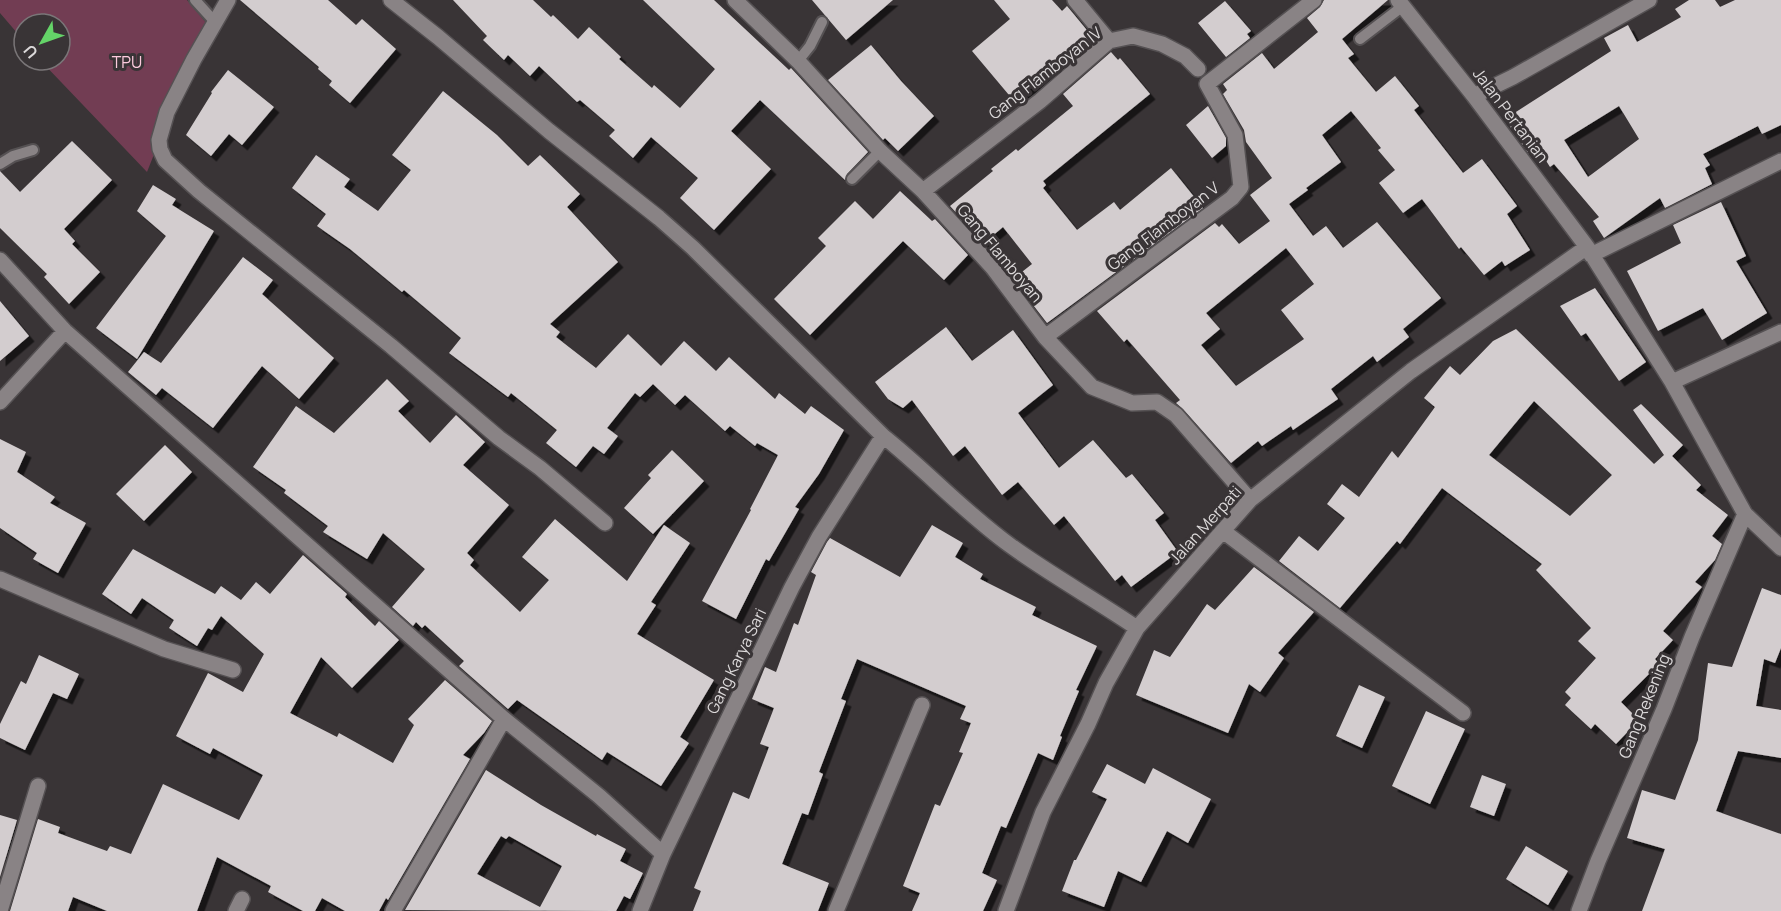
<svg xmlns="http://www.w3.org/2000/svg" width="1781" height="911" font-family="Manrope,sans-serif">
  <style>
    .green { fill: #723d53 }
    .building { fill: #d3cdcf; fill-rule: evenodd; filter: url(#shadow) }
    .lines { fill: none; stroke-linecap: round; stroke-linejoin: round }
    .lane-casing { stroke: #555153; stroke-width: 14 }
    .street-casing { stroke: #555153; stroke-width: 18 }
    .lane { stroke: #898385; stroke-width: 10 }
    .street { stroke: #898385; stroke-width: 15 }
    .labels { text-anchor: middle; stroke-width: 6; stroke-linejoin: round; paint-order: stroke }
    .park-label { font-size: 16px; fill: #fdcbde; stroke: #393436 }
    .street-label { font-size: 16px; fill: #dcd9da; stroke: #393436 }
  </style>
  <defs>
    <filter id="shadow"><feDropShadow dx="5.5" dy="5.5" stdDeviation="0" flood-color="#0009"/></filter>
  </defs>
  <rect width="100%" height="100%" fill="#393436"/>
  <path class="green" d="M 0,0 L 187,0 L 213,31 L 168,119 L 147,172 L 40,60 L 60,60 L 60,24 L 24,24 L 24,41 L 0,13 Z"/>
  <path class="building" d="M 240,0 L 328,0 L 356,25 L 362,19 L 396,49 L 350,103 L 329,85 L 332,81 L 318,69 L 319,67 Z
    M 453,0 L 533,0 L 551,17 L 553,15 L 578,39 L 589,27 L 621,57 L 619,59 L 652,88 L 654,85 L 680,108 L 715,69 L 643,0 L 714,0 L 789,70 L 791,68 L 868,152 L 847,174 L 845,180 L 760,100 L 731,131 L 771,169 L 714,230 L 680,198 L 698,178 L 651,137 L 633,158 L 609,136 L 615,130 L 580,100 L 577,102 L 539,66 L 530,76 L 508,55 L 504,60 L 483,40 L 487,36 Z
    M 812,0 L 893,0 L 846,40 Z
    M 994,0 L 1052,0 L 1062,11 L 1067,6 L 1095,40 L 1050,79 L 1046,74 L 1014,101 L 972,51 L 1010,19 Z
    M 1324,0 L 1388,0 L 1342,39 L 1354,54 L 1348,58 L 1376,92 L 1395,76 L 1419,106 L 1414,110 L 1463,173 L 1482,159 L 1517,206 L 1507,214 L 1530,250 L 1505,266 L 1502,261 L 1484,275 L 1461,247 L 1459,249 L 1422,199 L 1403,213 L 1379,183 L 1395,170 L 1378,150 L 1381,148 L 1351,111 L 1322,135 L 1341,162 L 1306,188 L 1308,190 L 1289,204 L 1313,236 L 1326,226 L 1343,248 L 1377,222 L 1441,298 L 1403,329 L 1409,337 L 1377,362 L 1373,356 L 1331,389 L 1338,399 L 1293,430 L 1291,426 L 1262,446 L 1258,441 L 1231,463 L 1183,409 L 1176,403 L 1180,400 L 1127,339 L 1124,342 L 1097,311 L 1215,223 L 1219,227 L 1222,224 L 1239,244 L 1270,221 L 1250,195 L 1272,178 L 1246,142 L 1244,130 L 1223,94 L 1227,90 L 1223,84 L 1262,53 L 1274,69 L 1318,32 L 1307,18 L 1320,7 ZM 1286,248 L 1314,284 L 1281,310 L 1304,339 L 1236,386 L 1201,345 L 1220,329 L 1206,313 Z
    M 1689,0 L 1715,0 L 1720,7 L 1735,0 L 1781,0 L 1781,125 L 1762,134 L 1758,126 L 1703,154 L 1710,165 L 1705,168 L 1712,184 L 1665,208 L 1660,198 L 1604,238 L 1593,221 L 1599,217 L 1554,164 L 1550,167 L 1538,148 L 1529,154 L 1505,119 L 1611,51 L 1604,38 L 1628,25 L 1637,42 L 1681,17 L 1675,9 ZM 1619,106 L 1639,139 L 1588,177 L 1564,140 Z
    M 1225,1 L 1251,31 L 1247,34 L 1250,38 L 1226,57 L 1198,23 Z
    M 871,45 L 901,81 L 934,116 L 898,151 L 885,138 L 883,140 L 828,80 Z
    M 1111,52 L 1118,60 L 1120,58 L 1150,94 L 1043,181 L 1046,185 L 1043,188 L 1077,230 L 1114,202 L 1120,210 L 1171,168 L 1203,208 L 1047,323 L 1013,279 L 1032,264 L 1003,227 L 984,243 L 950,206 L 993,171 L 991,169 L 1016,149 L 1018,151 L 1073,106 L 1063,94 Z
    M 228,70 L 274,107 L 242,145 L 229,134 L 211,156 L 186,135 L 212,93 L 211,92 Z
    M 443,91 L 497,135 L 528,166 L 540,155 L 580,194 L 567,207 L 618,262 L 550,324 L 560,332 L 556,337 L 596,368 L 628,334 L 661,366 L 684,341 L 716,371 L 729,357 L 775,399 L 779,393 L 805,414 L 811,406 L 844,430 L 819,474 L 795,507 L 799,509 L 769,561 L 766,559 L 736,619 L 702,601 L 751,510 L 750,509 L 778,455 L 757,443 L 755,446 L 730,426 L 725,431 L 685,395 L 675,405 L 653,384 L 640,397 L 635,393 L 607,428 L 618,436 L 604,454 L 593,446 L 576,467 L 546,443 L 557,430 L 511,393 L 508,397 L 449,353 L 461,338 L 404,290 L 402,292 L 350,249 L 317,226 L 326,214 L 292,188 L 316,155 L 350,179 L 344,187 L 378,211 L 411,170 L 392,155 Z
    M 1208,106 L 1226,138 L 1226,146 L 1212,158 L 1186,125 Z
    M 72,141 L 112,180 L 64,229 L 75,241 L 72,244 L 100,272 L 69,304 L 44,277 L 47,274 L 0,228 L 0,171 L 20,192 Z
    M 153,185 L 176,199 L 172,205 L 214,231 L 137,359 L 96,328 L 166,236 L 137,211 Z
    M 900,191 L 932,221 L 935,219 L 968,255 L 944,280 L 903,241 L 810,335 L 774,299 L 826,246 L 818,238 L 855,201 L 873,219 Z
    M 1721,202 L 1746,256 L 1736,261 L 1767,313 L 1722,340 L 1703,308 L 1658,331 L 1627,271 L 1681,243 L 1673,225 Z
    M 243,257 L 273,280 L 262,294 L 334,358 L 299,399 L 262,366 L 213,428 L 162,388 L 156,395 L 128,372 L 144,352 L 161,363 Z
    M 1595,288 L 1646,362 L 1619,381 L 1586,333 L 1581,336 L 1560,306 Z
    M 0,301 L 29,336 L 0,361 Z
    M 946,327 L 972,361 L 1013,330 L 1053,385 L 1018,413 L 1059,468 L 1093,440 L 1126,478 L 1132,474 L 1164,513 L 1155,520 L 1178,552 L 1131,587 L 1122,575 L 1115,581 L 1064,516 L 1054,525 L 1018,482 L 1002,495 L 965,446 L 953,456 L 912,400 L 903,408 L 888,399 L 875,382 Z
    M 1516,329 L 1654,464 L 1664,455 L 1633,410 L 1641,404 L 1683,445 L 1672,456 L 1701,485 L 1696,490 L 1728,515 L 1712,536 L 1722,544 L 1715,560 L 1695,582 L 1702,587 L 1663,631 L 1673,640 L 1655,659 L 1659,664 L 1621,702 L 1639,720 L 1616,744 L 1595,724 L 1591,729 L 1565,705 L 1571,698 L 1565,692 L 1596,658 L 1578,641 L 1591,628 L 1536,570 L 1542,564 L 1442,488 L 1400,544 L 1397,541 L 1340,608 L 1279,561 L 1299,536 L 1318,551 L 1345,518 L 1327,504 L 1342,484 L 1359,497 L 1392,451 L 1398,458 L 1435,407 L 1424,398 L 1450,366 L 1460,375 L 1493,341 ZM 1534,401 L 1612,475 L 1570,516 L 1489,455 Z
    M 387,379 L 409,401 L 398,411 L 430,443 L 456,415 L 485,442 L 463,465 L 509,505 L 467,553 L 474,560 L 470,565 L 520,612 L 549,580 L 522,557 L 555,519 L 627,581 L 664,525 L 690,543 L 651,602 L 656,605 L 637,634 L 714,680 L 680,737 L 689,743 L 661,786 L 607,752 L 602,760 L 517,700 L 508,709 L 459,666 L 464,661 L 425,625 L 422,628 L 416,622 L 413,626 L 392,607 L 425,569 L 383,533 L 367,559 L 323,532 L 328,526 L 284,493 L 286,490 L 253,467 L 296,406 L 334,433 Z
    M 0,439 L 26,452 L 17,472 L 55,497 L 50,503 L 86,523 L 58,573 L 33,559 L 37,553 L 0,528 Z
    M 165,445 L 192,472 L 144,521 L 116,494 Z
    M 672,450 L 704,481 L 653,534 L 624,508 L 651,478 L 648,475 Z
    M 932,525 L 963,543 L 955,557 L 983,574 L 980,579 L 1036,607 L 1032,615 L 1097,646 L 1076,690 L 1079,691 L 1060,736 L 1062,737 L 1053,760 L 1038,753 L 1006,828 L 1001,826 L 982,873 L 997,880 L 983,911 L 912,911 L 920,893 L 903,886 L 935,804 L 940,806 L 963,753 L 959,752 L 971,723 L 960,719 L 966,706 L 857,659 L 841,699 L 846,701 L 819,772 L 823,774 L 808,815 L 802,813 L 782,864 L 829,883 L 818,911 L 693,911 L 701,891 L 694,888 L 733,792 L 749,799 L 769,747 L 760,744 L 774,708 L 752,699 L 765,667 L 776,672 L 794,623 L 798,625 L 816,575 L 811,572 L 827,542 L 830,538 L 900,577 Z
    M 133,549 L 215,594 L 221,586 L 241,600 L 256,582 L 270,594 L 303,555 L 347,594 L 345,597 L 375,626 L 379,621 L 399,640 L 352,688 L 321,657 L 290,713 L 337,737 L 339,733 L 393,763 L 414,725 L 408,719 L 445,680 L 492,721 L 484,733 L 463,755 L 470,759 L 388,900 L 386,898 L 379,911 L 345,911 L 322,898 L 315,911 L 303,911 L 268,892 L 271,886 L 217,857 L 197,911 L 107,911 L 73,897 L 68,911 L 10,911 L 38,819 L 60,827 L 58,833 L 107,851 L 110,846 L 131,854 L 163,784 L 239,820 L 263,775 L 213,748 L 210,754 L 176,736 L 208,673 L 243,692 L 264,654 L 221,616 L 212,630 L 208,628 L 197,646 L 169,628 L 174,620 L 142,598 L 131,614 L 102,594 Z
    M 1254,567 L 1314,612 L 1278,653 L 1284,658 L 1260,692 L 1249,684 L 1228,733 L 1136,695 L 1154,650 L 1170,657 L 1207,604 L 1215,610 Z
    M 1762,588 L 1781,595 L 1781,648 L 1775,663 L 1764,659 L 1756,706 L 1781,710 L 1781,758 L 1738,751 L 1716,811 L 1781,834 L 1781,911 L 1642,911 L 1665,849 L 1627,838 L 1642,790 L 1675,800 L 1698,740 L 1708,663 L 1732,667 Z
    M 39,655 L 79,674 L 67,699 L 53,693 L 25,750 L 0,738 L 0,724 L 21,681 L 26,684 Z
    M 1359,685 L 1385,697 L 1362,748 L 1336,736 Z
    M 1426,711 L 1465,729 L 1430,804 L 1392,786 Z
    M 1107,764 L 1145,784 L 1153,768 L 1211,799 L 1188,843 L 1167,831 L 1141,882 L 1118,871 L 1104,907 L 1062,891 L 1074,860 L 1076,860 L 1107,799 L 1092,792 Z
    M 486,770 L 541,805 L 596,836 L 597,834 L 626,849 L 620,861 L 643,873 L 630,899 L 624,896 L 616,911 L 405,910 ZM 501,836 L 506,839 L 509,836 L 562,866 L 540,907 L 477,874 Z
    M 1482,775 L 1506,784 L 1494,816 L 1470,807 Z
    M 0,815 L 17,820 L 0,877 Z
    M 1526,846 L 1568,871 L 1548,905 L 1506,879 Z"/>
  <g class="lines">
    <g class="lane-casing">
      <path id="lane" d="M 195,0 L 215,22
        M 1360,39 L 1403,6
        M 798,61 L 810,46 L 822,22
        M 0,164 L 13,156 L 33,150
        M 852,179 L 880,151"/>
    </g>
    <g class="street-casing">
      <path id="street" d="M 228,0 L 194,59 L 167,112 L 159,140 L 160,149 L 165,160 L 199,191 L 391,346 L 499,438 L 540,468 L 605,523
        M 391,0 L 438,37 L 549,131 L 659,218 L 693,248 L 883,436 C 927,471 965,513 1011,546 C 1051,575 1096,600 1137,628
        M 735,0 L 798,61 L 880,151 L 923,191 L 993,268 L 1045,337 L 1092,387 L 1132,403 L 1157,402 L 1176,415 L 1250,500
        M 1075,0 L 1109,41
        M 1398,0 L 1474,96 L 1587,247 L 1672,382 L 1745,514 L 1781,548
        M 1474,96 L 1513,77 L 1649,0
        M 923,191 L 1040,101 L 1109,41 L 1133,36 L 1162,44 L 1185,56 L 1198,69
        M 1591,255 L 1781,161
        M 0,260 L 65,331 L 504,719 L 599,796 L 663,854
        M 1045,337 L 1232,198 L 1241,187 L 1235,135 L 1207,84 L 1314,0
        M 1672,382 L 1781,332
        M 0,402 L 65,331
        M 1223,531 L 1463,713
        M 0,579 L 164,649 L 233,670
        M 0,911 L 38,786
        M 236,911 L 242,899
        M 393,911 L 504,719
        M 640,911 L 663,854 L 792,587 L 819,537 L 883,436
        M 836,911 L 922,705
        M 1006,911 L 1043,812 L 1088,724 L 1106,683 L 1137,628 L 1250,500 L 1411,371 L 1587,247
        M 1579,911 L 1598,861 L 1664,709 L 1692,637 L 1745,514"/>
    </g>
    <use href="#lane" class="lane"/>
    <use href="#street" class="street"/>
  </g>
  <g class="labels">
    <g class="park-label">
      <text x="127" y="68">TPU</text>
    </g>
    <g class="street-label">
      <text transform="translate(1045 73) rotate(-38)" y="6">Gang Flamboyan IV</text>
      <text transform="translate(1511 115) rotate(53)" y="6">Jalan Pertanian</text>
      <text transform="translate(1163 226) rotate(-37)" y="6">Gang Flamboyan V</text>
      <text transform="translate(1000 253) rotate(50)" y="6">Gang Flamboyan</text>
      <text transform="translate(1205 525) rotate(-48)" y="6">Jalan Merpati</text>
      <text transform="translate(736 661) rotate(-64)" y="6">Gang Karya Sari</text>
      <text transform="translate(1644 706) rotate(-68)" y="6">Gang Rekening</text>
    </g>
  </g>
  <g transform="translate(42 42) rotate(230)"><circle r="28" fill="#393436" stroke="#7a7678" stroke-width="1.5"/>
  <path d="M0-4.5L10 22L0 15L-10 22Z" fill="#64d468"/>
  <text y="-9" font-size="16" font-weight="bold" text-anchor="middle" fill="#dcd9da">U</text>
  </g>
</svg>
